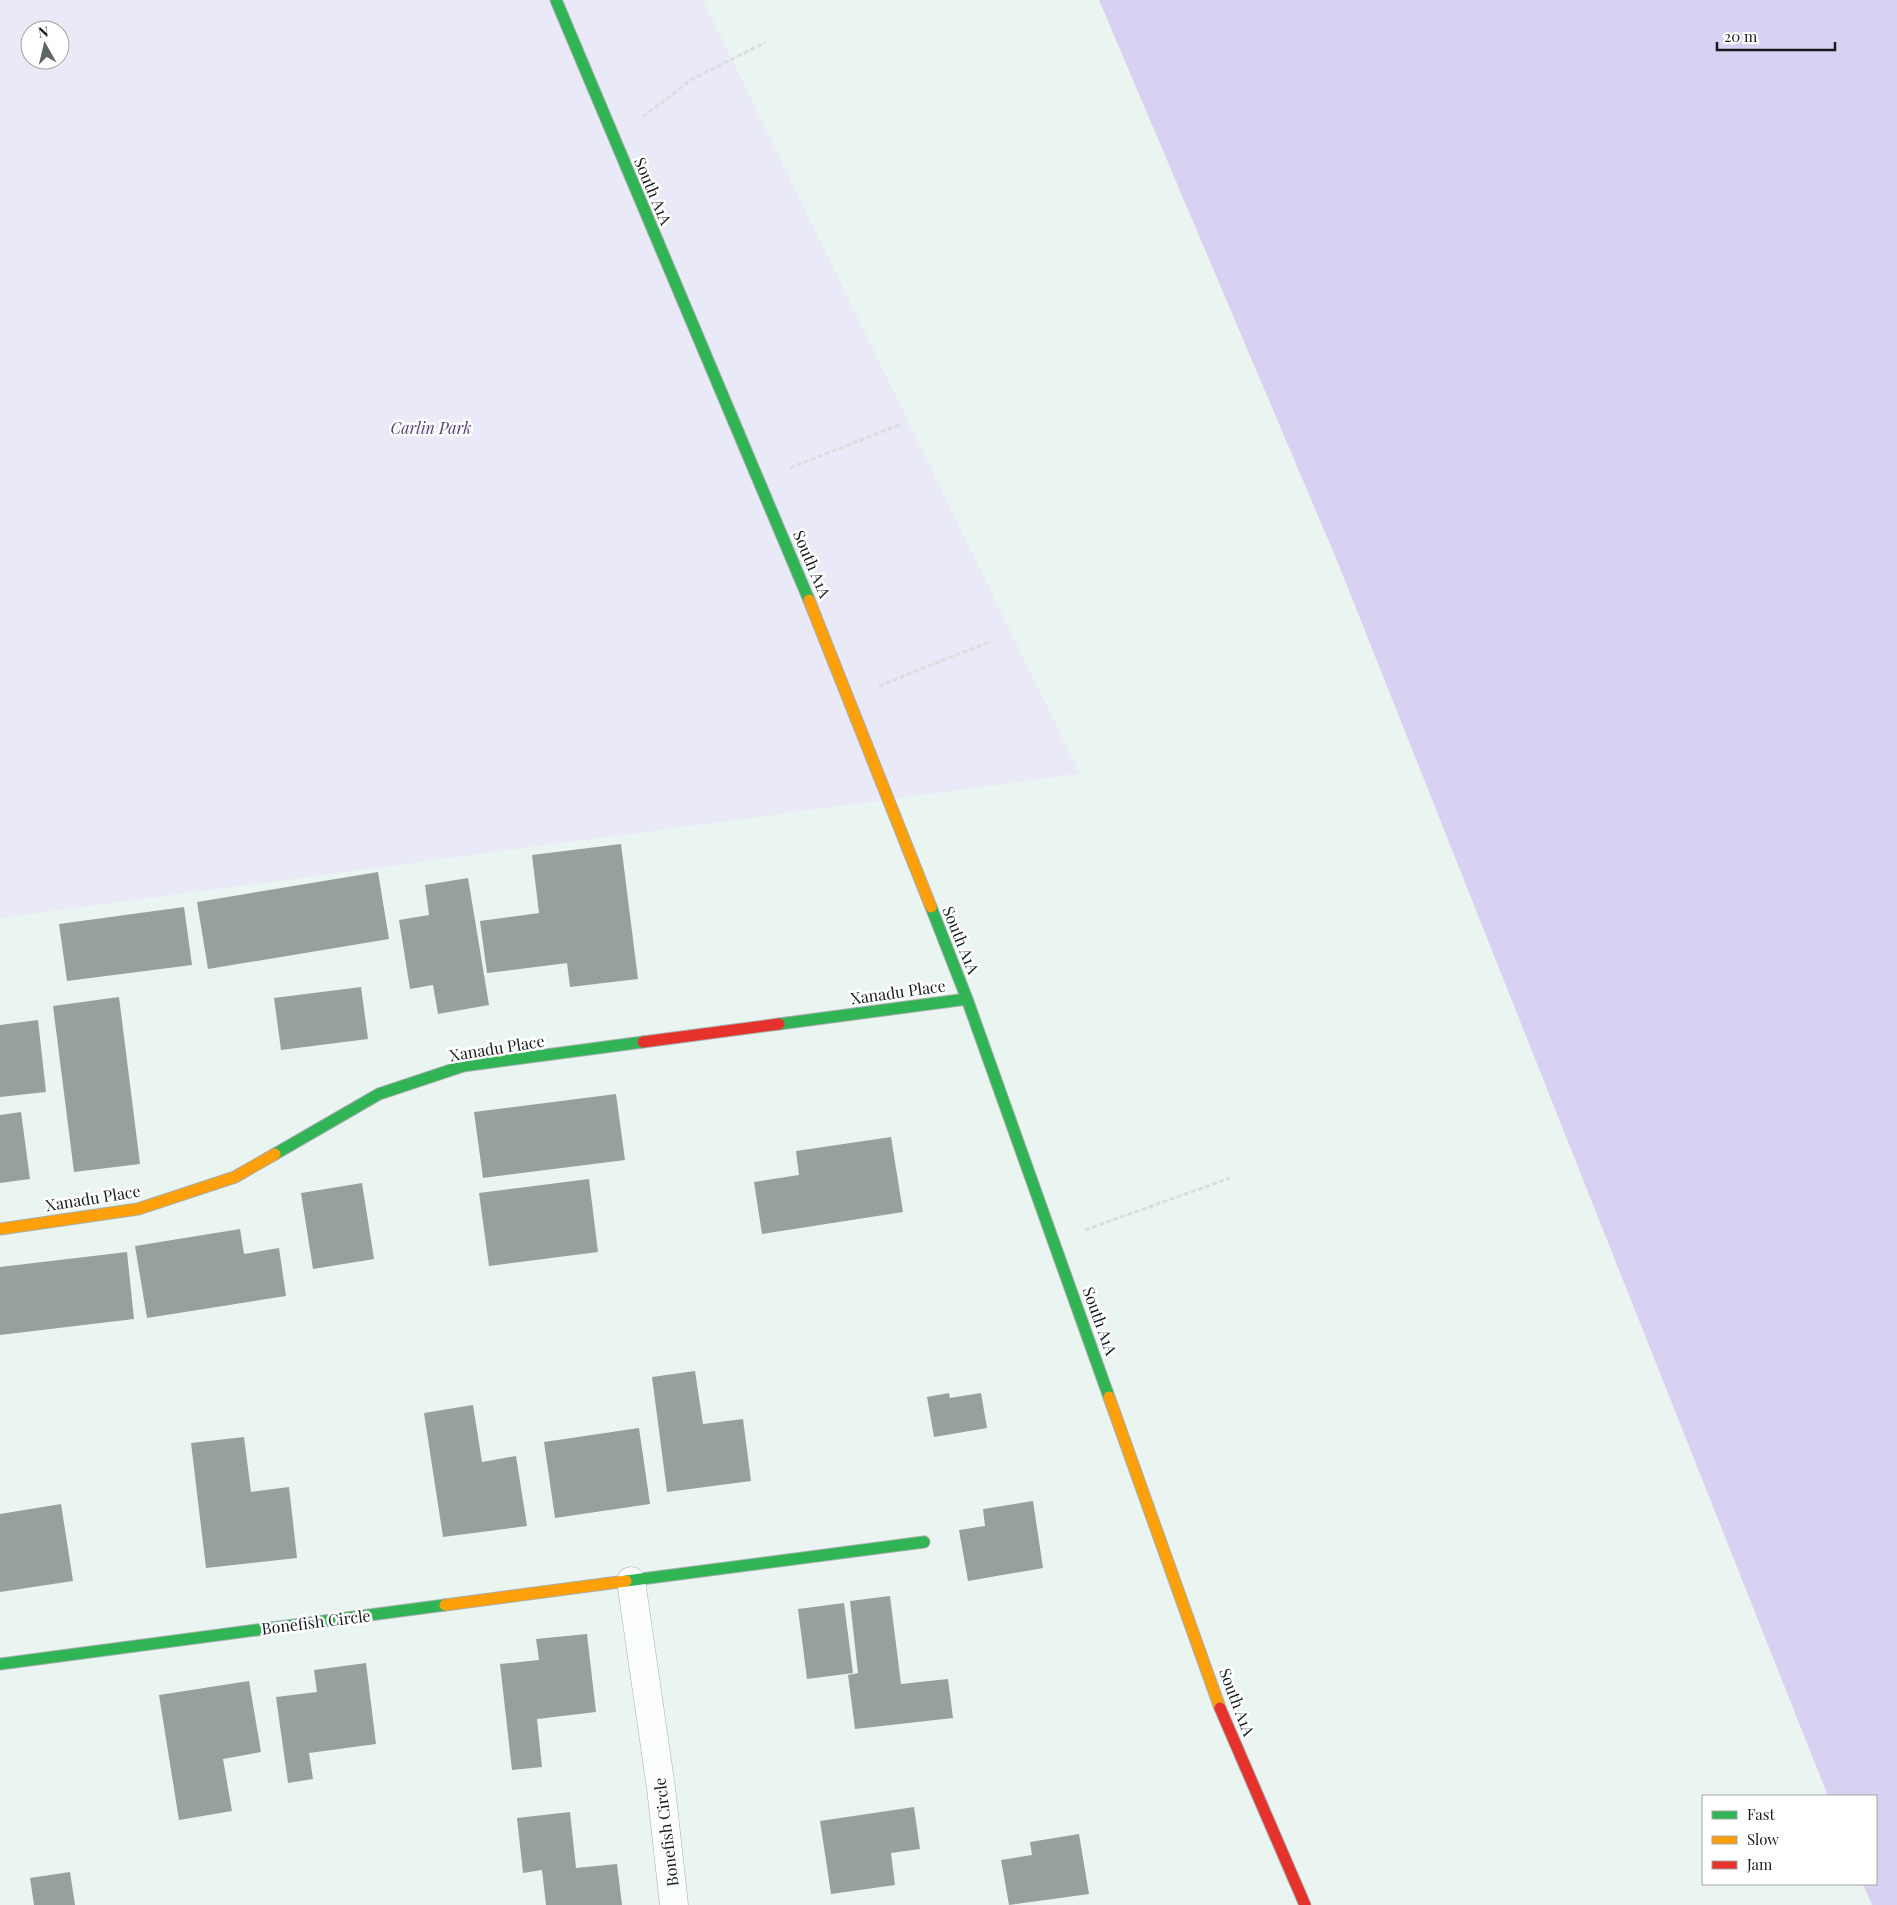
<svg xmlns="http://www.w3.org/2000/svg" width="1897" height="1905" font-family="'Playfair Display',serif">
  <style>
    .green { fill: #e9e9f7; fill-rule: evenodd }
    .water { fill: #d8d1f1 }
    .building { fill: #98a09d }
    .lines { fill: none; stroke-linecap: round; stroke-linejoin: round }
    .street-casing { stroke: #a6aeac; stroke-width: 29 }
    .fast-casing { stroke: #a6aeac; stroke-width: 13 }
    .slow-casing { stroke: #a6aeac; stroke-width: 13 }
    .jam-casing { stroke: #a6aeac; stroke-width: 13 }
    .path { stroke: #dcdede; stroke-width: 3; stroke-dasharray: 5 2.5; stroke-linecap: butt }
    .street { stroke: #fcfefd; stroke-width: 28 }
    .fast { stroke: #30b455; stroke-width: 11 }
    .slow { stroke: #ff9f0a; stroke-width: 11 }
    .jam { stroke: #e5322d; stroke-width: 11 }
    .labels { text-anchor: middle; stroke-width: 5; stroke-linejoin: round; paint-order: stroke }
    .street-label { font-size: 16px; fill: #141b19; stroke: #fff }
    .park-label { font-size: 16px; font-style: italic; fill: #533d78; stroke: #fff }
  </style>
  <rect width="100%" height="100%" fill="#eaf5f2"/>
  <path class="green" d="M 0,0 L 703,0 L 1080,774 L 0,918 ZM 30,30 L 60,30 L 60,60 L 30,60 Z"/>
  <path class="water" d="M 1099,0 L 1897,0 L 1897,1905 L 1872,1905 L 1863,1884 L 1876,1884 L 1876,1796 L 1828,1796 L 1338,563 Z"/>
  <path class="building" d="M 621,844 L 638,979 L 570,987 L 567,963 L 487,973 L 480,921 L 539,913 L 532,855 Z
    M 378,872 L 389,939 L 208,969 L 197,902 Z
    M 468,878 L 489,1005 L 438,1014 L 433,985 L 410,989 L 399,920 L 429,915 L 425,885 Z
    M 184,907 L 192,965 L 67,981 L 59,924 Z
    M 361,987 L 368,1039 L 281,1050 L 274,998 Z
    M 119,997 L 140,1164 L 74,1172 L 53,1006 Z
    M 38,1020 L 46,1092 L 0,1097 L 0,1025 Z
    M 616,1094 L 625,1160 L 483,1178 L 474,1112 Z
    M 21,1112 L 30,1179 L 0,1183 L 0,1115 Z
    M 891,1137 L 903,1212 L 762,1234 L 754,1182 L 799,1175 L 796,1151 Z
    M 589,1179 L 598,1252 L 489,1266 L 479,1193 Z
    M 362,1183 L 374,1259 L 313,1269 L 301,1193 Z
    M 240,1229 L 244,1254 L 279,1248 L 286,1296 L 147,1318 L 135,1246 Z
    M 127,1252 L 134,1319 L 0,1335 L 0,1267 Z
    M 695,1371 L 703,1424 L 743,1419 L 751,1481 L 667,1492 L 652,1377 Z
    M 949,1393 L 950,1398 L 981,1393 L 987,1428 L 934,1437 L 927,1397 Z
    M 473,1405 L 482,1462 L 516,1456 L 527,1526 L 443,1537 L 424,1413 Z
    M 639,1428 L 650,1504 L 555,1518 L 544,1442 Z
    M 244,1437 L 251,1492 L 289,1487 L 297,1558 L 206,1568 L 191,1443 Z
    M 1033,1501 L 1043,1568 L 968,1581 L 959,1530 L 985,1526 L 983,1509 Z
    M 61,1504 L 73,1581 L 0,1592 L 0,1514 Z
    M 890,1596 L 901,1684 L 948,1679 L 953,1718 L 855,1729 L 848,1675 L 858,1673 L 850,1601 Z
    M 844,1603 L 853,1673 L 807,1679 L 798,1609 Z
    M 587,1634 L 596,1712 L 537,1719 L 542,1767 L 512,1770 L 500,1664 L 539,1660 L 536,1639 Z
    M 366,1663 L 376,1744 L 309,1753 L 313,1779 L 288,1783 L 276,1697 L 317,1692 L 314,1670 Z
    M 249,1681 L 261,1752 L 223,1759 L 232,1811 L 179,1820 L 159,1695 Z
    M 914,1807 L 920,1849 L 891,1853 L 895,1885 L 831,1894 L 820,1821 Z
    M 570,1812 L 576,1868 L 617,1864 L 622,1905 L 546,1905 L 542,1870 L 523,1873 L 517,1818 Z
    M 1079,1834 L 1089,1894 L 1009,1905 L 1001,1860 L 1032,1855 L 1030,1842 Z
    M 70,1872 L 75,1905 L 34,1905 L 30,1878 Z"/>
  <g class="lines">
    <g class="street-casing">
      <path id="street" d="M 631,1581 L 661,1788 L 674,1905"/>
    </g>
    <g class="fast-casing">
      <path id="fast" d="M 556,0 L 809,600
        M 931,907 L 967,999 L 1109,1397
        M 779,1024 L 967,999
        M 275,1154 L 379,1094 L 463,1066 L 643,1042
        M 626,1581 L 924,1542
        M 0,1664 L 445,1605"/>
    </g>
    <g class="slow-casing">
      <path id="slow" d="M 809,600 L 931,907
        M 0,1229 L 138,1209 L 235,1177 L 275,1154
        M 1109,1397 L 1220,1708
        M 445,1605 L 626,1581"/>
    </g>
    <g class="jam-casing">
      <path id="jam" d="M 643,1042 L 779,1024
        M 1220,1708 L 1305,1905"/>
    </g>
    <path class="path" d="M 643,117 L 692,79 L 766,42
      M 790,468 L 901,424
      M 879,686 L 991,641
      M 1085,1230 L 1230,1178"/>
    <use href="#street" class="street"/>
    <use href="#fast" class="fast"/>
    <use href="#slow" class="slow"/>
    <use href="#jam" class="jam"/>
  </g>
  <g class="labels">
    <g class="street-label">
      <text transform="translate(653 191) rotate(67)" y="6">South A1A</text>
      <text transform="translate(812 564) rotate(67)" y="6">South A1A</text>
      <text transform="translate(961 940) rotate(68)" y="6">South A1A</text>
      <text transform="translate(898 992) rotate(-8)" y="6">Xanadu Place</text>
      <text transform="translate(497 1048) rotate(-9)" y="6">Xanadu Place</text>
      <text transform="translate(93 1198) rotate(-9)" y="6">Xanadu Place</text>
      <text transform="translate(1100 1321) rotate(70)" y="6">South A1A</text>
      <text transform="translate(316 1622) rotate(-7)" y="6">Bonefish Circle</text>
      <text transform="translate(1237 1702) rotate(69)" y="6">South A1A</text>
      <text transform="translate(666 1832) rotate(-97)" y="6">Bonefish Circle</text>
    </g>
    <g class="park-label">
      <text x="431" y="434">Carlin Park</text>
    </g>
  </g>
  <rect x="1702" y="1795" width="175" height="90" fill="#ffffff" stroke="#a1a4a3"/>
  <rect x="1712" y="1811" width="25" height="8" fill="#30b455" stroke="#a1a4a3"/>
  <text x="1747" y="1820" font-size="15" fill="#141b19">Fast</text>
  <rect x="1712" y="1836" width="25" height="8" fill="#ff9f0a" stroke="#a1a4a3"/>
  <text x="1747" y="1845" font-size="15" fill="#141b19">Slow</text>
  <rect x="1712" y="1861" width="25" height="8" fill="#e5322d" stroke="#a1a4a3"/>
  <text x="1747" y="1870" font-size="15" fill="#141b19">Jam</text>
  <g transform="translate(45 45) rotate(352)"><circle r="24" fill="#ffffff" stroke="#a1a4a3"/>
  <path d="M0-4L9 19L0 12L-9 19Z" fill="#5f6765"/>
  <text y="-8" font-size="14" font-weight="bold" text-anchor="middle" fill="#141b19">N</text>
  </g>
  <path d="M1717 42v8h118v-8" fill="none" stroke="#141b19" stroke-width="2.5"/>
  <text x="1724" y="42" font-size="15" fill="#141b19" stroke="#ffffff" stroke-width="4" paint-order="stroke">20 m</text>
</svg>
